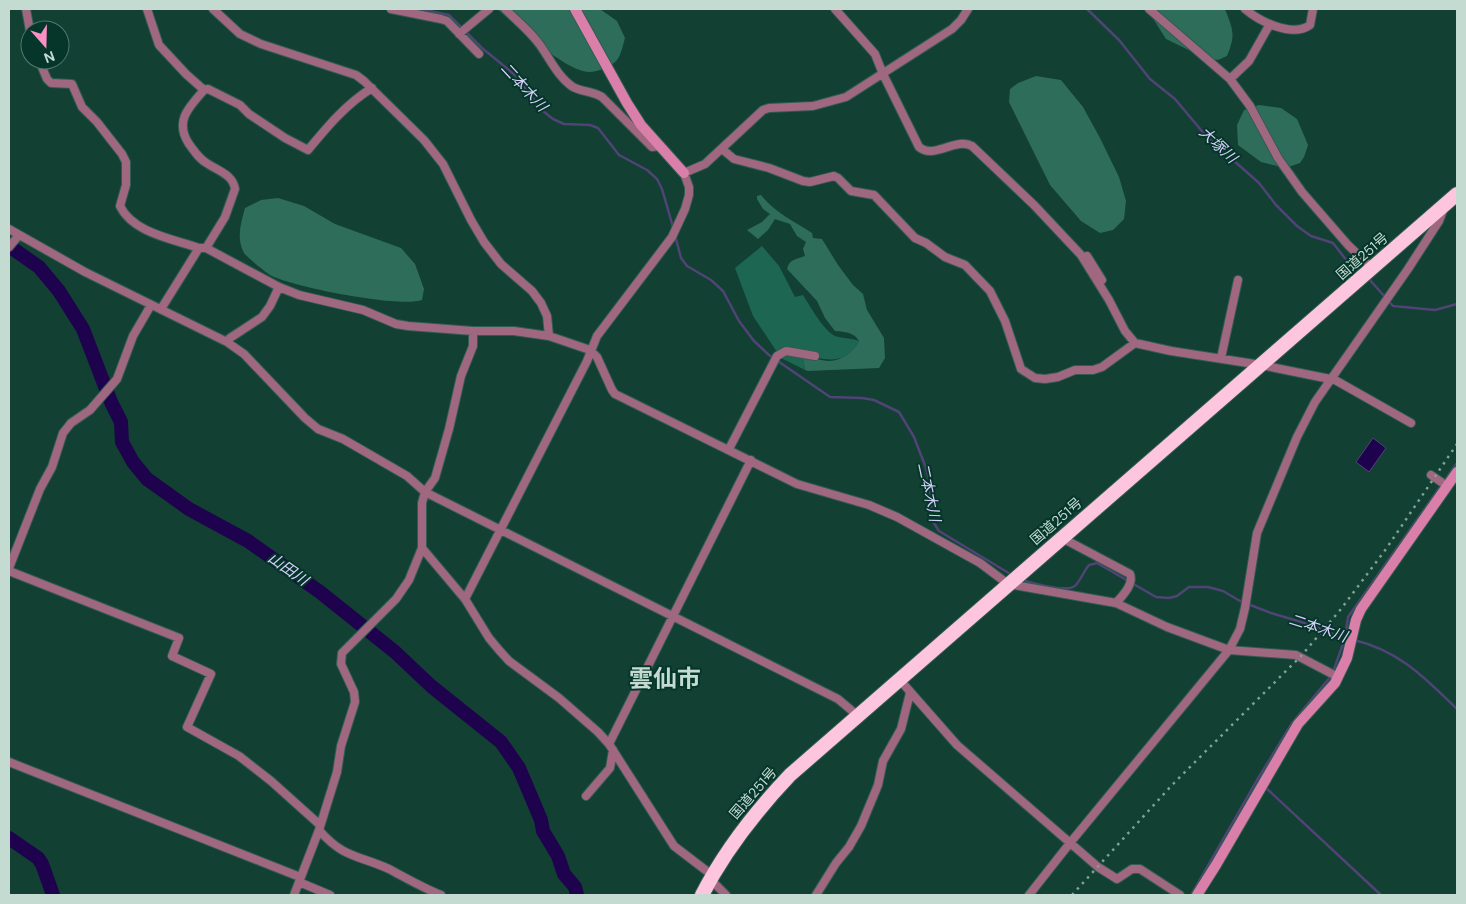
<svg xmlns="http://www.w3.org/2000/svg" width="1466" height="904" font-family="'DM Sans','Noto Sans JP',sans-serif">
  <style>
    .green { fill: #1d6652 }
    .forest { fill: #2e6d5a }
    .water { fill: #1f024d; stroke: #504375 }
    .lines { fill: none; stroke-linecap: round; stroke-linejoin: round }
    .stream { stroke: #504375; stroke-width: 2.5 }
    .river { stroke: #1f024d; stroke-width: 14 }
    .street-casing { stroke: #325c50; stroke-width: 10 }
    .secondary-casing { stroke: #325c50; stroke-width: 12 }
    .highway-casing { stroke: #325c50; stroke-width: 16 }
    .street { stroke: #a06781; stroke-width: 8 }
    .secondary { stroke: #da7faa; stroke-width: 10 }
    .highway { stroke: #fec5de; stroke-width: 14 }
    .rail { stroke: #81a196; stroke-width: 2.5; stroke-dasharray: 2.5 5; stroke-linecap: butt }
    .labels { text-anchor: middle; stroke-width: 4; stroke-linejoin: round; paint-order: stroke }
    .street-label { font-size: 14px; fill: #c4dbd2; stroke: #053629 }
    .water-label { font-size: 15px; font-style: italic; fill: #d6d0fc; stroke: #053629 }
    .town-label { font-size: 24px; font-weight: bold; fill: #c4dbd2; stroke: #053629 }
  </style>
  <rect width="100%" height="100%" fill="#124033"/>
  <path class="green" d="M 762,246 L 779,266 L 795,297 L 803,295 C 810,306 824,331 835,336 C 841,338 851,338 859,341 C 846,366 826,360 804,355 L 803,358 L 805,370 L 781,358 L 753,316 L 735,268 Z"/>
  <path class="forest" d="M 497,9 L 600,9 L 617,21 L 625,38 C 623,45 621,55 617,60 C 611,67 598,72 589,72 C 564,71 517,25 497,9 Z
    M 1147,9 L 1225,9 C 1233,30 1236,34 1227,56 L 1218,60 L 1203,57 L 1166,39 Z
    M 1036,76 L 1061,80 L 1083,107 L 1100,138 L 1119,177 L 1126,201 L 1124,219 L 1113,230 L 1100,233 L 1081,221 L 1050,185 L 1009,102 L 1010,89 L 1018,83 Z
    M 1259,105 L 1281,108 L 1297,119 L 1308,145 L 1304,157 L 1300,163 L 1285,168 L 1261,162 L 1238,145 L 1237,125 L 1244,110 Z
    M 761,195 C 775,213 794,221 812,233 L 813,238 L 822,239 L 838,265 L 853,285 L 863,294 L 867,310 L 884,338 L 885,358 L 879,368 L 808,371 L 805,370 L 803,358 L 804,355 C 812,357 821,361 829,361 C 841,361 854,352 859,341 C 854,332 845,332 835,331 L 825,318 L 817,301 L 787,269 C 789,259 797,259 805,256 L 803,249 L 806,242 L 797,236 L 790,224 L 775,219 L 768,230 L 758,239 L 747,230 L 762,222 L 770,214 L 763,209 L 757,199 L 757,196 Z
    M 278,198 L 304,206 L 335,224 L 401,248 L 415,264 L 424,289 L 422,300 C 400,308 292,287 270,275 C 265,272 247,257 244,253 C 236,238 241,223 245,208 L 261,200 Z"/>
  <path class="water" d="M 1373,438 L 1386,448 L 1369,472 L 1356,462 Z"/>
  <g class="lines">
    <path class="stream" d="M 420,9 L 449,15 L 482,48 L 515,75 L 543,111 L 553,119 L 564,124 L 590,125 L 598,128 L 619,155 L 647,170 L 657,179 L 662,189 L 673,227
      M 1087,9 L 1119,40 L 1150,79 L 1175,99 L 1206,136 L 1259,183 L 1276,205 L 1297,226 L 1311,236 L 1333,243 L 1347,261 L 1358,269
      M 675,235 L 681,258 L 687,266 L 711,280 L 723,291 L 739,321 L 754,341 L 769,355 L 830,397 L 862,398 L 874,400 L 899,412 L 914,437 L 926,468 L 929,479 L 932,520 L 939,531 L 1012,575
      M 1369,279 L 1393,306 L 1435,310 L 1457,304
      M 1022,580 C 1033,583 1068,594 1076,585 C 1081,579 1084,571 1089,565 L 1097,563 L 1156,597 L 1169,598 L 1177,596 L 1189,587 L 1208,587 L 1223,591 L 1240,601 L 1271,613 L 1318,627 L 1326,632 L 1349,639
      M 1354,640 C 1400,651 1425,678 1457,709
      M 1333,672 L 1345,638 L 1348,617 L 1457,463
      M 1265,787 L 1381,895
      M 1191,895 L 1257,780 L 1292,723 L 1331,676"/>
    <path class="river" d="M 9,246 L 39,267 L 59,291 L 83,329 L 111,402 L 121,422 L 122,442 L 133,462 L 147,479 L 189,509 L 248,541 L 320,592 L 395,652 L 431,686 L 501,742 L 519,768 L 541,820 L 543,831 L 558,856 L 564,874 L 575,887 L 577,895
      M 9,838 L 38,858 L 42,864 L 53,895"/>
    <g class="street-casing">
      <path id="street" d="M 26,9 L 30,31
        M 147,9 L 159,45 L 186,74 L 204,90 C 189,107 174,121 189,144 C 195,152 199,159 208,164 C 219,171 233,175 235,189 L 225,217 L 206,248
        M 213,9 L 240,34 L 261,44 L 356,75 L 364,81 L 424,140 L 443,164 L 471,220 L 484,242 L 501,264 L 532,291 L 541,303 L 547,316 L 549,336
        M 391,9 L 441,19 L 447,21 L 479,54
        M 505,9 C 516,20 530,31 540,45 C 550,59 558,77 573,87 C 582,92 592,91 602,97 L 652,147 L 659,146
        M 835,9 L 875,54 L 883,74 L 919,147 C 934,160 955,137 972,146 L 1034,205 L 1081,255 L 1109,300 L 1125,331 L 1135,343 L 1171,351 L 1261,365 L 1335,380 L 1411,423
        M 1149,9 L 1230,79 L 1250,106 L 1278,158 L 1302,192 L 1348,245 L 1372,268
        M 1245,9 C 1259,21 1292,38 1310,25 L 1313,9
        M 459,34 L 489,9
        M 39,60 L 47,79 L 51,83 L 72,84 L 82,107 L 97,122 L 122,154 L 126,162 L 126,185 L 120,206 C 133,233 173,239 199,248 L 206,248 L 279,287 L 299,295 L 363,310 L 396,324 L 408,326 L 473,331 L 514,331 L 549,336 L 590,350 L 597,357 L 612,390 L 615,394 L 797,484 L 869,505 L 897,517 L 980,563 L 1008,584 L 1116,603 L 1167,627 L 1229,650 L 1296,655 L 1338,677
        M 1230,79 L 1249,61 L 1270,24
        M 204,90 L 208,89 L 240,105 L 249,114 L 285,138 L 308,150 C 327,127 346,104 372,88
        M 722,149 L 734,159 L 769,168 L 803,181 L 810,182 L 834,176 L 838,178 L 851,191 L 874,195 L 915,238 L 926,243 L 945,257 L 965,265 L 990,291 L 1005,321 L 1021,369 L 1035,378 L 1045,379 L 1058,377 L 1075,370 L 1093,370 L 1102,367 L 1135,343
        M 9,229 L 85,272 L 227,342 L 244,354 L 305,418 L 318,429 L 343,439 L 407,476 L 425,492 L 838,699 L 857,715
        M 9,247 L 19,235
        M 1087,256 L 1102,280
        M 161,309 L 199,248
        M 227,342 L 230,338 L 262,317 L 270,306 L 279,287
        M 1221,358 L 1238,280
        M 729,449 L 777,356 L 786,351 L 815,356
        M 1431,475 L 1447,486
        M 1062,538 L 1130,574 C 1134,584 1123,595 1116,603
        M 422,548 L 465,599 L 489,638 L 499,650 L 509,661 L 559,698 L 598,732 L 609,744 L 674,846 L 712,875
        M 9,568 L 40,489 L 52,467 L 63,433 L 71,423 L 90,410 L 117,379 L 133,336 L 151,305
        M 9,571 L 179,638 L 172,656 L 211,674 L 187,727 L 239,756 L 271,781 L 320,825
        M 465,599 L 587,361 L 597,336 L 672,237 L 685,209 L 689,195 L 689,187 L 684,173 L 705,164 L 763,110 L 769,108 L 813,106 L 846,97 L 952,29 L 961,20 L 968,9
        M 899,679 L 957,745 L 1098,867 L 1117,879 L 1132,869 L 1140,869 L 1180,895
        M 609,744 L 751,460
        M 9,762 L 300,877
        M 586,796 L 610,768 L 613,750
        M 319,830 C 343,858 358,855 389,869 C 406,878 423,888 441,895
        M 710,879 L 726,895
        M 299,882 L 330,895
        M 294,895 L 319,830 L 337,772 L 341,746 L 355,702 L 354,692 L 341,664 L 342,653 L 396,599 L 409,580 L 422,548 L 422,503 L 425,492 L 435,478 L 449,429 L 461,376 L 473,346 L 473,331
        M 816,895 L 836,863 L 849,847 L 861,826 L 878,785 L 883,761 L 901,729 L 910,693
        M 1029,895 L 1070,843 L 1229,650 L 1240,629 L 1245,608 L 1257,533 L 1297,437 L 1315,402 L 1408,269 L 1439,221 L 1444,208"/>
    </g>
    <g class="secondary-casing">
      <path id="secondary" d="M 575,9 L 627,103 L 641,125 L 684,173
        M 1197,895 L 1216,865 L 1298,724 L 1335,683 L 1347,658 L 1356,620 L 1361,609 L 1457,472"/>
    </g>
    <g class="highway-casing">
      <path id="highway" d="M 702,895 C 725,850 755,812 790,775 L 1457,194"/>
    </g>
    <use href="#street" class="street"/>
    <use href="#secondary" class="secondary"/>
    <use href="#highway" class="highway"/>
    <path class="rail" d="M 1072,895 L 1172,785 L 1301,656 L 1341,609 L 1386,549 L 1457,444"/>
  </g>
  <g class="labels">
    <g class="street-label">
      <text transform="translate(1362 256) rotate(-41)" y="5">国道251号</text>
      <text transform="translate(1056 521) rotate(-41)" y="5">国道251号</text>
      <text transform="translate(753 793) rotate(-49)" y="5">国道251号</text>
    </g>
    <g class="water-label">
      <text transform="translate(524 87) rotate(47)" y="5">二本木川</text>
      <text transform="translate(1218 145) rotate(43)" y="5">大塚川</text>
      <text transform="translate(929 492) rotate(78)" y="5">二本木川</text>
      <text transform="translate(288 569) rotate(35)" y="5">山田川</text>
      <text transform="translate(1318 628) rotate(18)" y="5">二本木川</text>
    </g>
    <g class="town-label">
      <text x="665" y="687">雲仙市</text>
    </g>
  </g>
  <rect width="1466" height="904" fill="none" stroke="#c4dbd2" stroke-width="20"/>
  <g transform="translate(45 45) rotate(160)"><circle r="24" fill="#053629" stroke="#51786d"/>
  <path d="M0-4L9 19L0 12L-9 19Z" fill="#fc8fc3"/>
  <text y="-8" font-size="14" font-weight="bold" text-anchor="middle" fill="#c4dbd2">N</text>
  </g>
</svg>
